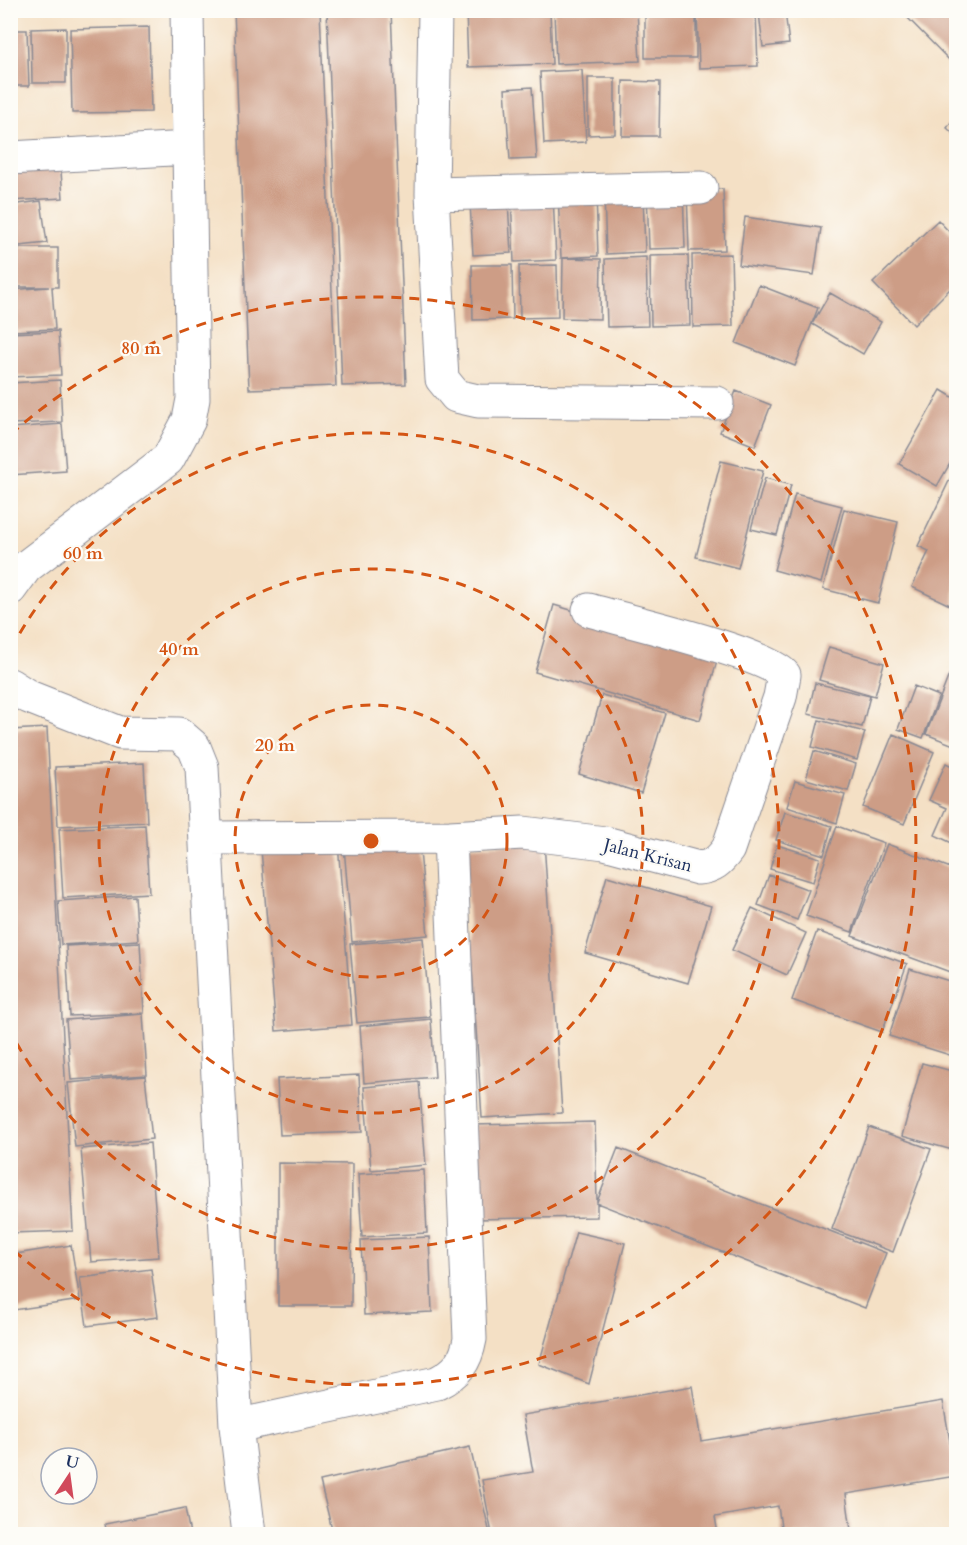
<svg xmlns="http://www.w3.org/2000/svg" width="967" height="1545" font-family="Cardo,serif">
  <style>
    .building { fill: #cd9d86 }
    .lines { fill: none; stroke-linecap: round; stroke-linejoin: round }
    .minor-casing { stroke: #888892; stroke-width: 35 }
    .minor { stroke: #fff; stroke-width: 33 }
    .ring { fill: none; stroke: #d45514; stroke-width: 3; stroke-dasharray: 10 8 }
    .labels { text-anchor: middle; stroke-width: 4.5; stroke-linejoin: round; paint-order: stroke }
    .street-label { font-size: 18px; fill: #1b2f5e; stroke: #fdfcf7 }
    .centre { fill: #d45514; stroke: #fdfcf7; stroke-width: 3 }
    .ring-label { font-size: 18px; text-anchor: middle; font-weight: bold; fill: #d45514; stroke: #fdfcf7; stroke-width: 4.5; stroke-linejoin: round; paint-order: stroke }
  </style>
  <rect width="100%" height="100%" fill="#fdfcf7"/>
  <filter id="ink" filterUnits="userSpaceOnUse"><feTurbulence type="fractalNoise" baseFrequency=".0167" numOctaves="2"/><feDisplacementMap in="SourceGraphic" scale="12" xChannelSelector="R" yChannelSelector="G"/><feConvolveMatrix kernelMatrix="1 2 1 2 8 2 1 2 1" color-interpolation-filters="sRGB"/></filter>
  <filter id="wash" filterUnits="userSpaceOnUse"><feTurbulence type="fractalNoise" baseFrequency=".008" numOctaves="4" result="noise"/><feDisplacementMap in="SourceGraphic" scale="24" xChannelSelector="R" yChannelSelector="G"/><feGaussianBlur stdDeviation="1.35" result="paint"/><feColorMatrix in="noise" values="0 0 0 0 0 0 0 0 0 0 0 0 0 0 0 0 0 1.4 0 .05"/><feComposite in="paint" operator="in"/></filter>
  <g filter="url(#wash)">
    <rect width="100%" height="100%" fill="#f4e0c5"/>
    <g id="blocks">
      <path class="building" d="M 234,10 L 320,10 L 336,386 L 249,389 Z
        M 327,10 L 391,10 L 406,384 L 342,386 Z
        M 466,10 L 550,10 L 552,64 L 468,67 Z
        M 554,10 L 637,10 L 640,61 L 556,64 Z
        M 645,10 L 696,10 L 696,58 L 645,58 Z
        M 900,10 L 956,10 L 956,67 Z
        M 756,11 L 758,66 L 699,68 L 697,12 Z
        M 785,11 L 789,44 L 763,47 L 759,13 Z
        M 149,27 L 151,112 L 72,113 L 70,29 Z
        M 66,28 L 66,83 L 32,83 L 31,29 Z
        M 10,30 L 27,30 L 29,86 L 10,86 Z
        M 582,70 L 586,142 L 544,144 L 540,72 Z
        M 588,78 L 615,78 L 615,134 L 588,135 Z
        M 623,81 L 660,82 L 659,136 L 622,136 Z
        M 532,87 L 537,159 L 510,160 L 505,89 Z
        M 956,115 L 956,136 L 947,128 Z
        M 60,158 L 63,198 L 10,201 L 10,162 Z
        M 723,189 L 725,250 L 689,251 L 687,190 Z
        M 647,190 L 683,190 L 685,248 L 649,249 Z
        M 596,192 L 598,256 L 561,258 L 558,194 Z
        M 643,193 L 645,252 L 606,254 L 604,194 Z
        M 553,195 L 556,260 L 514,262 L 511,197 Z
        M 41,201 L 47,243 L 10,247 L 10,205 Z
        M 508,201 L 511,253 L 473,255 L 470,203 Z
        M 745,217 L 821,228 L 814,275 L 739,265 Z
        M 938,220 L 956,239 L 956,283 L 914,325 L 873,283 Z
        M 10,248 L 58,248 L 58,287 L 52,287 L 55,329 L 13,331 L 10,290 L 49,287 L 10,287 Z
        M 731,254 L 733,326 L 693,327 L 692,255 Z
        M 688,255 L 690,325 L 651,326 L 650,256 Z
        M 646,257 L 648,326 L 607,327 L 605,259 Z
        M 563,258 L 601,259 L 600,319 L 562,318 Z
        M 472,265 L 512,265 L 513,319 L 473,320 Z
        M 557,265 L 558,317 L 520,318 L 519,266 Z
        M 759,285 L 818,308 L 795,366 L 736,343 Z
        M 830,293 L 881,322 L 863,354 L 812,324 Z
        M 58,331 L 61,375 L 10,377 L 10,333 Z
        M 60,380 L 62,422 L 10,424 L 10,383 Z
        M 941,390 L 956,399 L 956,453 L 937,486 L 899,464 Z
        M 736,391 L 771,405 L 755,446 L 720,432 Z
        M 62,424 L 66,471 L 10,475 L 10,428 Z
        M 721,461 L 763,471 L 738,568 L 696,557 Z
        M 765,478 L 791,485 L 777,535 L 751,529 Z
        M 950,479 L 956,482 L 954,607 L 912,587 L 929,551 L 918,546 Z
        M 795,494 L 842,506 L 821,583 L 774,570 Z
        M 844,509 L 898,522 L 878,603 L 823,589 Z
        M 554,605 L 719,654 L 700,720 L 535,672 Z
        M 829,647 L 884,663 L 875,696 L 819,680 Z
        M 949,675 L 956,678 L 956,746 L 926,734 Z
        M 815,683 L 870,696 L 862,727 L 808,714 Z
        M 914,686 L 939,696 L 923,738 L 898,729 Z
        M 602,695 L 665,713 L 641,793 L 579,774 Z
        M 819,720 L 865,732 L 857,760 L 812,747 Z
        M 47,728 L 73,1231 L 10,1233 L 10,730 Z
        M 893,734 L 934,752 L 904,824 L 863,807 Z
        M 814,751 L 856,764 L 848,791 L 806,779 Z
        M 144,763 L 147,822 L 58,826 L 55,767 Z
        M 946,763 L 956,768 L 956,845 L 935,835 L 947,808 L 929,800 Z
        M 795,781 L 845,795 L 837,823 L 787,807 Z
        M 785,812 L 832,826 L 824,855 L 776,840 Z
        M 145,825 L 149,893 L 63,898 L 59,829 Z
        M 837,826 L 884,843 L 852,932 L 806,916 Z
        M 419,841 L 428,935 L 352,942 L 344,847 Z
        M 544,842 L 562,1113 L 482,1118 L 464,847 Z
        M 338,843 L 352,1025 L 276,1031 L 261,849 Z
        M 887,844 L 956,870 L 956,954 L 950,972 L 852,936 Z
        M 777,845 L 820,858 L 813,882 L 770,869 Z
        M 769,875 L 809,890 L 797,920 L 758,905 Z
        M 607,876 L 711,906 L 688,983 L 585,953 Z
        M 135,896 L 138,940 L 61,945 L 58,901 Z
        M 752,908 L 806,933 L 787,975 L 732,950 Z
        M 817,931 L 907,964 L 882,1032 L 792,1000 Z
        M 423,938 L 430,1017 L 357,1023 L 350,944 Z
        M 140,942 L 144,1013 L 70,1016 L 66,946 Z
        M 910,969 L 956,983 L 956,1057 L 889,1036 Z
        M 143,1014 L 147,1075 L 71,1080 L 66,1020 Z
        M 431,1019 L 435,1077 L 364,1083 L 360,1026 Z
        M 922,1063 L 956,1072 L 956,1151 L 902,1136 Z
        M 359,1075 L 362,1132 L 280,1135 L 277,1079 Z
        M 145,1076 L 152,1139 L 75,1147 L 68,1083 Z
        M 419,1082 L 426,1165 L 371,1170 L 364,1087 Z
        M 595,1122 L 597,1202 L 618,1148 L 886,1253 L 865,1308 L 597,1203 L 597,1217 L 474,1219 L 473,1125 Z
        M 869,1127 L 931,1149 L 893,1252 L 832,1229 Z
        M 150,1143 L 159,1257 L 91,1262 L 81,1149 Z
        M 278,1163 L 352,1164 L 351,1306 L 278,1306 Z
        M 424,1170 L 427,1233 L 362,1237 L 358,1174 Z
        M 576,1232 L 625,1243 L 589,1384 L 539,1364 Z
        M 429,1237 L 432,1312 L 364,1315 L 361,1240 Z
        M 71,1245 L 80,1300 L 14,1310 L 10,1255 Z
        M 151,1269 L 158,1317 L 87,1326 L 80,1278 Z
        M 692,1386 L 701,1441 L 943,1401 L 956,1476 L 846,1494 L 851,1530 L 824,1534 L 782,1534 L 778,1506 L 715,1517 L 718,1534 L 492,1534 L 482,1480 L 533,1472 L 523,1415 Z
        M 470,1447 L 490,1534 L 333,1534 L 320,1481 Z
        M 185,1508 L 190,1534 L 107,1534 L 105,1524 Z"/>
    </g>
  </g>
  <g filter="url(#ink)">
    <use href="#blocks" fill-opacity="0" stroke="#888892" stroke-width="1.5"/>
    <g class="lines">
      <g class="minor-casing">
        <path id="minor" d="M 435,10 L 432,194 L 442,379 L 456,396 L 478,401 L 717,403
          M 10,158 L 189,148 L 187,10
          M 432,194 L 701,188
          M 10,589 L 26,567 L 168,459 L 189,420 L 193,399 L 189,148
          M 10,685 L 29,697 L 120,733 L 179,734 L 194,747 L 202,767 L 236,1426 L 249,1534
          M 207,838 L 450,837 L 523,833 L 605,843 L 698,868 C 713,867 719,861 728,849 L 780,697 L 784,675 C 766,653 624,620 589,610
          M 236,1426 L 437,1383 C 457,1373 466,1362 470,1339 L 450,837"/>
      </g>
      <use href="#minor" class="minor"/>
    </g>
  </g>
  <g class="ring">
    <circle cx="371" cy="841" r="136"/>
    <circle cx="371" cy="841" r="272"/>
    <path d="M11 649A408 408 0 1 1 11 1033"/>
    <path d="M11 434A544 544 0 1 1 11 1248"/>
  </g>
  <g class="labels">
    <g class="street-label">
      <text transform="translate(648 855) rotate(14)" y="6">Jalan Krisan</text>
    </g>
  </g>
  <circle cx="371" cy="841" r="9" class="centre"/>
  <g class="ring-label">
    <text x="141" y="354">80 m</text>
    <text x="83" y="559">60 m</text>
    <text x="179" y="655">40 m</text>
    <text x="275" y="751">20 m</text>
  </g>
  <rect width="967" height="1545" fill="none" stroke="#fdfcf7" stroke-width="36"/>
  <g transform="translate(69 1476) rotate(13)"><circle r="28" fill="#fdfcf7" stroke="#a3aaba" stroke-width="1.5"/>
  <path d="M0-4.5L10 22L0 15L-10 22Z" fill="#d1495b"/>
  <text y="-9" font-size="16" font-weight="bold" text-anchor="middle" fill="#1b2f5e">U</text>
  </g>
</svg>
